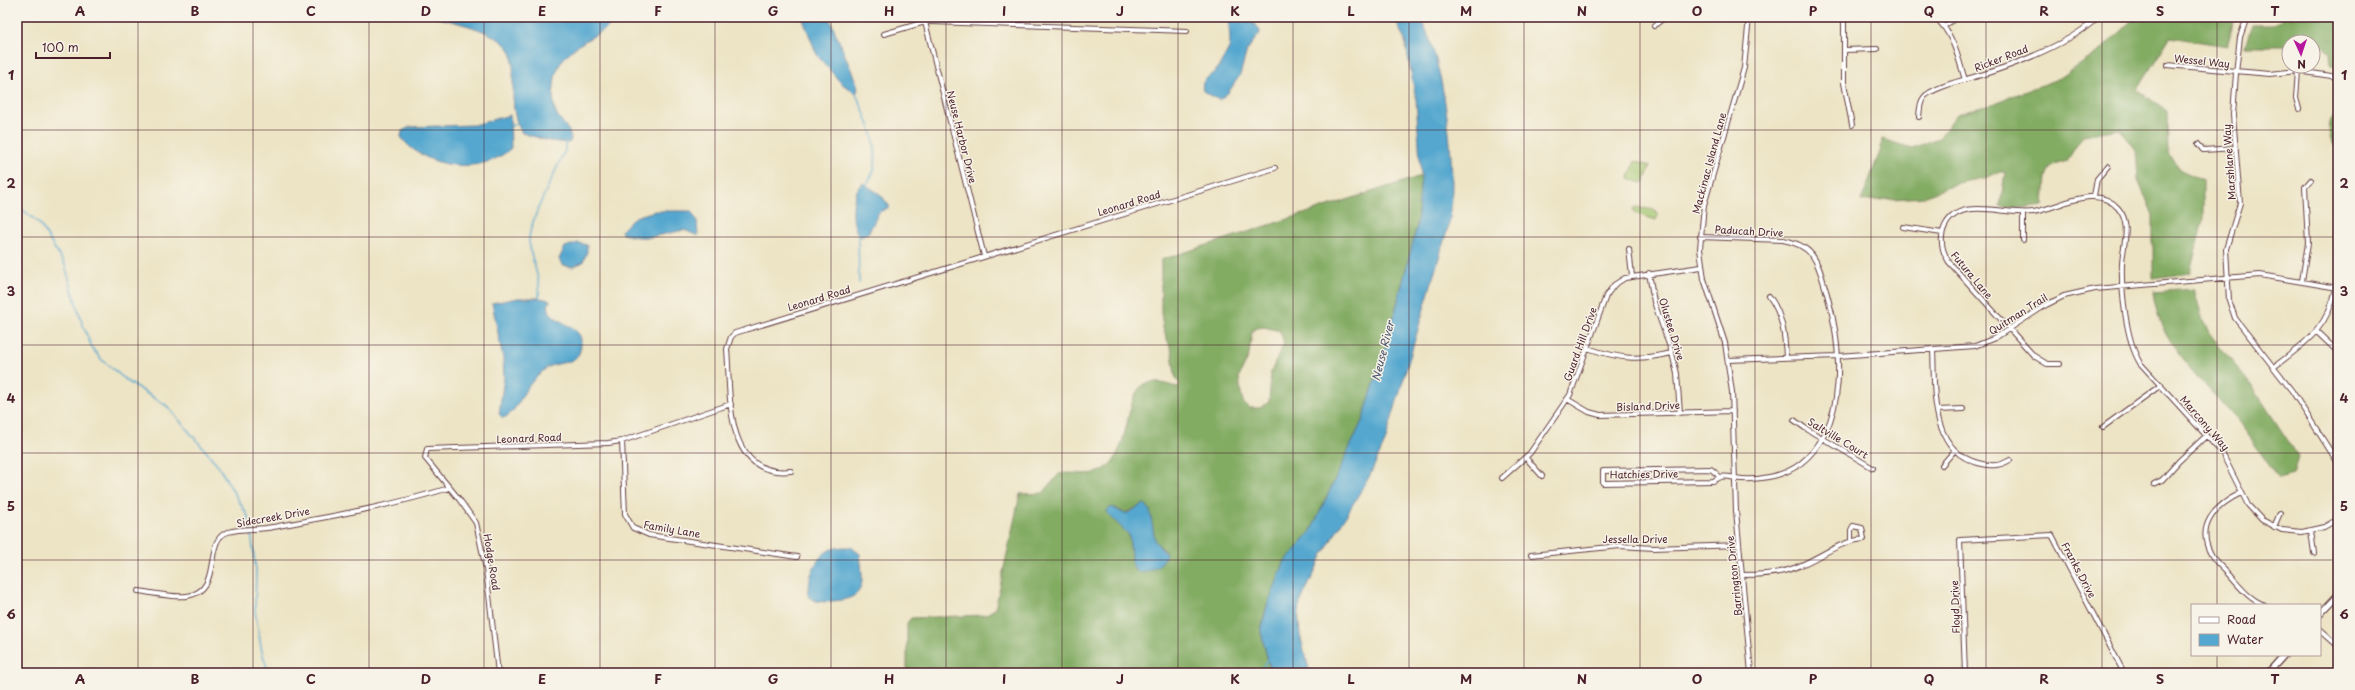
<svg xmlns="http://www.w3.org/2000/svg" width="2355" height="690" font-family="'Playpen Sans',sans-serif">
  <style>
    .green { fill: #a4c771; stroke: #77734e }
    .forest { fill: #83ac63; stroke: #666647; fill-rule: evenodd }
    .water { fill: #54a7cf; stroke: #4f637d }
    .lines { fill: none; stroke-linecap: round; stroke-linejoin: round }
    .stream { stroke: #54a7cf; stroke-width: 1.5 }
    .street-casing { stroke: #623d42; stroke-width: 6 }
    .secondary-casing { stroke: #623d42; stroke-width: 8 }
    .street { stroke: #fff; stroke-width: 4 }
    .secondary { stroke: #fff; stroke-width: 5.5 }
    .grid { fill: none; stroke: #4a1f2b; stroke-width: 1; stroke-opacity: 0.55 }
    .labels { text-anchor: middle; stroke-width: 3; stroke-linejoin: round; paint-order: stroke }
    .street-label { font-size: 10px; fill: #4a1f2b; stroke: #f7f3e8 }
    .water-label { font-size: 11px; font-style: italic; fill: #4e556d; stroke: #f7f3e8 }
    .neatline { fill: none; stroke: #4a1f2b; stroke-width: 1.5 }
    .grid-label { font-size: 13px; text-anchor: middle; font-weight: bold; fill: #4a1f2b }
  </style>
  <rect width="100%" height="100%" fill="#f7f3e8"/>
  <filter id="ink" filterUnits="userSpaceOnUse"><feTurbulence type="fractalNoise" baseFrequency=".025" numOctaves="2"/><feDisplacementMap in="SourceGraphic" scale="8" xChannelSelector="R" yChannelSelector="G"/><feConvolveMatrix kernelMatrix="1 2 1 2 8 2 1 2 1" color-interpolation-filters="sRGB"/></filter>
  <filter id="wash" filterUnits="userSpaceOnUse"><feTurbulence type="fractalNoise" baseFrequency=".012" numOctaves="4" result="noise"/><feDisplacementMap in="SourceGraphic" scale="16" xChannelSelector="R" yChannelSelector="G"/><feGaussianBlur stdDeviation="0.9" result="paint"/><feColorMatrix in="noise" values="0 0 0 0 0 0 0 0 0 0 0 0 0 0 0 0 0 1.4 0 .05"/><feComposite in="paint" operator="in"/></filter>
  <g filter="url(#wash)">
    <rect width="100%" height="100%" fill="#ede4c5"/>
    <path class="green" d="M 1635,161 L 1650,166 L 1644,184 L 1629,178 Z
      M 1636,207 L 1655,210 L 1658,215 L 1656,220 L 1634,213 L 1633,209 Z"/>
    <path class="forest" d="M 2135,17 L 2235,17 L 2227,46 L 2170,37 L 2137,90 L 2167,111 L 2168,153 L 2178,169 L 2203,180 L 2203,220 L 2190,273 L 2153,278 L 2153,215 L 2138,179 L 2136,150 L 2120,129 L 2083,135 L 2067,161 L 2050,167 L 2046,177 L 2044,205 L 2021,208 L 2000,207 L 2005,172 L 1999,172 L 1988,177 L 1958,183 L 1924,197 L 1861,201 L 1881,149 L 1882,139 L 1912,148 L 1939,138 L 1957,114 L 1987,106 L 2060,78 L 2099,52 Z
      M 2284,17 L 2338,17 L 2338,67 L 2331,66 L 2330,53 L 2310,35 L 2292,37 L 2289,46 L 2245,46 L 2252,25 L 2273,25 Z
      M 2338,106 L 2338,150 C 2325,135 2328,123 2338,106 Z
      M 1421,176 L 1417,226 L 1387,343 L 1363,419 L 1311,531 L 1284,563 L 1266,609 L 1261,632 L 1271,673 L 907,673 L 907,623 L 911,618 L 985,615 L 995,609 L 1020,494 L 1043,493 L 1059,474 C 1072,471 1089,477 1101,471 C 1133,456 1122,391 1147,383 C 1156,380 1168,385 1177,387 L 1180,385 L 1175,376 L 1172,352 L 1163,328 L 1161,312 L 1161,260 ZM 1264,327 L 1280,331 L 1284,343 L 1271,372 L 1269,402 L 1260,408 L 1250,408 L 1244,404 L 1241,394 L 1239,377 L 1249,355 L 1252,331 L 1256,328 ZM 1115,508 L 1125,513 L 1135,508 L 1151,527 L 1155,541 L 1165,551 L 1146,572 L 1138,572 L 1134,569 L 1129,535 L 1108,514 Z
      M 2194,289 L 2203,321 L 2210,334 L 2254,389 L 2298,456 L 2293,474 L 2278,478 C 2265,460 2254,442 2241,425 C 2208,384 2158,348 2153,292 Z"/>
    <path class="water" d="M 434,17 L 613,17 L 612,23 L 607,28 C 582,44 556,52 554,86 C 553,94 553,103 555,111 C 559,121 571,128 571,140 L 569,143 L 549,141 L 522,133 C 513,118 513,103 513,86 C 513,76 514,64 512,55 C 505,32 455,22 434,17 Z
      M 802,17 L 829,17 L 857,84 L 858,89 L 856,94 L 841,83 L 817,55 Z
      M 1230,17 C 1239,17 1260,22 1260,33 L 1247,50 L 1240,75 L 1228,93 L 1219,100 L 1203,91 C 1199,77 1215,76 1220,65 C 1222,60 1227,53 1229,48 C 1232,39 1227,27 1230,17 Z
      M 1394,17 L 1420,17 C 1445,63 1457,168 1450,220 L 1385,442 L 1369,477 L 1322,556 L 1300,603 L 1298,612 L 1300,635 L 1310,673 L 1271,673 L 1261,632 L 1266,609 L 1284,563 L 1311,531 L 1363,419 L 1387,343 L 1417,226 L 1421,176 L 1416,99 L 1405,41 Z
      M 510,115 L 511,148 C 483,176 424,169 401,137 L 402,131 L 410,127 L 474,125 Z
      M 863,183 L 881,195 L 890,207 L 879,212 L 869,232 L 861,237 C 849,229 851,190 863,183 Z
      M 655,211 L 691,211 L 697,221 L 698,236 L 684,230 L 651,237 L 638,237 L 622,234 L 621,231 L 635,217 Z
      M 578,243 L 587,245 L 587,252 L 583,262 L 573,267 L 562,265 L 559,259 L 565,247 Z
      M 518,298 L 539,298 L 550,300 C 540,321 580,323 581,340 C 582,370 559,357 543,371 C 538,376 532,381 528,387 C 520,397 516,413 503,418 L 499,414 L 504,377 L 503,358 L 492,303 Z
      M 1145,504 L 1150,510 L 1155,541 L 1166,554 C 1163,566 1150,572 1138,572 L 1132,565 L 1129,535 L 1108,514 L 1107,510 L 1112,507 C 1116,509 1120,512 1124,513 C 1133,514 1137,504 1145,504 Z
      M 851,547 L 860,554 C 863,583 868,599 832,601 C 823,602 817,603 809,597 C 807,580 815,555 832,549 C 838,547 845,547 851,547 Z"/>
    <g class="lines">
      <path class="stream" d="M 17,19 L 23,17
        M 612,22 L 619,22 L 626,17
        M 856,94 C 866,117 880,144 874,170 C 872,176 868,181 866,187
        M 511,126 L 518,123
        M 17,205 L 39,223 L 65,265 L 81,320 L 92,348 L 101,359 L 127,381 L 167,406 L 217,464 L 249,518 L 256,570 L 255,611 L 262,652 L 269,673
        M 858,234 L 859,283
        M 539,298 C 541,275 531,263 529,241 C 528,223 557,169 565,150 L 565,142
        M 1258,673 L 1268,660"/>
    </g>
  </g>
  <g filter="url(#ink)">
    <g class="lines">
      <g class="street-casing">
        <path id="street" d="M 1749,17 L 1744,68 L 1704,205 L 1700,249 L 1704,279 L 1725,343 L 1732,392 L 1736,511 L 1751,673
          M 1844,17 L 1844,83 L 1852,125
          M 1935,17 C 1953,33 1958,57 1965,80
          M 2247,17 L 2240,37 L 2236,73 L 2233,115 L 2240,203 L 2226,249 L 2229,300 L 2235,318 L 2292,391 L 2338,463
          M 925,22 L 984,256
          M 1654,26 L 1665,17
          M 1944,26 L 1957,17
          M 884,34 L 925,22 L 934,22 L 1187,31
          M 1844,50 L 1877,49
          M 2167,65 L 2270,74 L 2298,71 L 2338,77
          M 2298,71 L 2296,98 L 2299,109
          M 1919,117 C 1920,107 1920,98 1929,93 C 1944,84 1964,80 1981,75 C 2015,65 2073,42 2098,17
          M 2198,144 L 2203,150 L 2236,148
          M 2094,196 L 2097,179 L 2108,166
          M 2023,213 L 2023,240
          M 1903,227 L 1942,233
          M 1700,237 L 1783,240 C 1817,246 1818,265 1827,294 C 1842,346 1849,426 1800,464 C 1784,476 1761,480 1742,479 C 1736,479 1727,475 1721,477 C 1718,478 1716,480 1713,481 L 1603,483 L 1603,471 L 1711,469 L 1720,477
          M 1629,249 L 1632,276
          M 1649,273 L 1654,302 L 1672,353 L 1677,374 L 1680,413
          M 2302,281 L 2308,243 L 2305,187 L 2311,180
          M 1769,296 C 1783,315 1785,336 1786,358
          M 2317,332 L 2338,352
          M 1587,348 C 1621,359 1637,361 1672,353
          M 1933,350 C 1935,389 1929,450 1978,463 C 1990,466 1998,467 2010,460
          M 1728,360 L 1838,356 L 1975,346 L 1995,338 L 2046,305 L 2064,296 L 2095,289 L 2260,275 L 2338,288
          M 2060,364 L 2047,364 L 2034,356 L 1949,262 C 1943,253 1940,242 1943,231 C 1955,193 2005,216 2033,212 C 2060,208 2095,183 2118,208 C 2132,224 2123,244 2122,263 C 2121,291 2126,340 2140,363 L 2222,453 L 2248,505 L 2262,520 L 2282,530 L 2302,532 L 2324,527 L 2338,519
          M 2274,367 C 2305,343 2328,329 2336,288
          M 1567,399 L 1589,412 L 1600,415 L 1733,411
          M 1937,410 L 1963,409
          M 1794,420 L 1805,428 L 1873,468
          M 2103,427 L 2161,385
          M 622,441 L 625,514 L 633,528 L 649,535 L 797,557
          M 1526,458 L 1542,476
          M 1942,465 L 1955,450
          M 791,471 C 723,478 731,394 727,349 L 731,337 L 735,333 L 1275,168
          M 1502,478 L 1530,453 L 1570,395 L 1606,296 L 1614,285 L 1625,278 L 1701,267
          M 2154,484 L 2162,480 L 2179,461 L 2206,436
          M 2241,493 C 2216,505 2194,526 2212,556 C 2217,564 2225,570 2231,577 C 2241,588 2249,599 2264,605
          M 2274,527 L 2280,513
          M 2311,531 L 2314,553
          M 1531,555 L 1620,546 L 1654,548 L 1739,545
          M 1742,575 C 1761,575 1782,574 1799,566 C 1821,557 1840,541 1864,539 L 1862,528 L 1853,526 L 1851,530 L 1851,540
          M 138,591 C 154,593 172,598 187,596 C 224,591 202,540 228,532 C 242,528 259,530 273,527 C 332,516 391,506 449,488
          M 2320,630 L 2338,646
          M 498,673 L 486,569 L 476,523 L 459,499 L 425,458 L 427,449 L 608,443 L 622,441 L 731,404
          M 1965,673 L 1960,540 L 2052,535 L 2124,673"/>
      </g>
      <g class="secondary-casing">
        <path id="secondary" d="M 2320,614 L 2338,595
          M 2268,673 L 2284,655"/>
      </g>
      <use href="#street" class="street"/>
      <use href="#secondary" class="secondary"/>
    </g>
  </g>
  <path class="grid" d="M 138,17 L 138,673M 253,17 L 253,673M 369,17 L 369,673M 484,17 L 484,673M 600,17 L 600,673M 715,17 L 715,673M 831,17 L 831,673M 946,17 L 946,673M 1062,17 L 1062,673M 1178,17 L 1178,673M 1293,17 L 1293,673M 1409,17 L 1409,673M 1524,17 L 1524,673M 1640,17 L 1640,673M 1755,17 L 1755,673M 1871,17 L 1871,673M 1986,17 L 1986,673M 2102,17 L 2102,673M 2217,17 L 2217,605M 17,130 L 2338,130M 17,237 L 2338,237M 17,345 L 2338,345M 17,453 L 2338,453M 17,560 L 2338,560M 2217,655 L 2217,673"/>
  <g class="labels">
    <g class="street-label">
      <text transform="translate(2001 58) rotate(-21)" y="4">Ricker Road</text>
      <text transform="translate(2202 61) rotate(6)" y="4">Wessel Way</text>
      <text transform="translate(962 137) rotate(76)" y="4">Neuse Harbor Drive</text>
      <text transform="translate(2229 162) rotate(-94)" y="4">Marshlane Way</text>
      <text transform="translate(1709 163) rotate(-75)" y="4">Mackinac Island Lane</text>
      <text transform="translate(1129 203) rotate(-17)" y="4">Leonard Road</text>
      <text transform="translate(1749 231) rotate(3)" y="4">Paducah Drive</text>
      <text transform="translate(1972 275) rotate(50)" y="4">Futura Lane</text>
      <text transform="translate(819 298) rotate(-17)" y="4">Leonard Road</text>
      <text transform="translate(2018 314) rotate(-32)" y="4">Quitman Trail</text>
      <text transform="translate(1672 329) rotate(73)" y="4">Olustee Drive</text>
      <text transform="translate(1580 344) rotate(-70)" y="4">Guard Hill Drive</text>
      <text transform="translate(1648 406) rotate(-2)" y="4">Bisland Drive</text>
      <text transform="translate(2205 423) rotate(49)" y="4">Marcony Way</text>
      <text transform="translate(529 438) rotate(-2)" y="4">Leonard Road</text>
      <text transform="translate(1838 438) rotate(31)" y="4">Saltville Court</text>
      <text transform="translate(1644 474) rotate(-1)" y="4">Hatchies Drive</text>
      <text transform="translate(273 517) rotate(-10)" y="4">Sidecreek Drive</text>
      <text transform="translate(672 529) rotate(10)" y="4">Family Lane</text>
      <text x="1635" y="543">Jessella Drive</text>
      <text transform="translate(492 562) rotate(81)" y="4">Hodge Road</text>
      <text transform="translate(2079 570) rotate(62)" y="4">Franks Drive</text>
      <text transform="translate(1734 576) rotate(-96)" y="4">Barrington Drive</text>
      <text transform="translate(1955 607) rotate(-92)" y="4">Floyd Drive</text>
    </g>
    <g class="water-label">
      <text transform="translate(1383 351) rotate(-76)" y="4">Neuse River</text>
    </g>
  </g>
  <rect width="2355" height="690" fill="none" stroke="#f7f3e8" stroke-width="44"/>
  <rect x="2191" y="604" width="130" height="52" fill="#f7f3e8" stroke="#b29e9c"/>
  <rect x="2199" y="617" width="20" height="6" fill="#ffffff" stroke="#b29e9c"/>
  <text x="2227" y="624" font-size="12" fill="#4a1f2b">Road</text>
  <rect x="2199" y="634" width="20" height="12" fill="#54a7cf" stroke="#b29e9c"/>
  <text x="2227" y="644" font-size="12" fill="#4a1f2b">Water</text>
  <g transform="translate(2301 54) rotate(177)"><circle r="19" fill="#f7f3e8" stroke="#b29e9c"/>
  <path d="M0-3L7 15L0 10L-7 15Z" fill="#b5179e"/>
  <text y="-6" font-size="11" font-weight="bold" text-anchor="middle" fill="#4a1f2b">N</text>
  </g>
  <path d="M36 52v6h74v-6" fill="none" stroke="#4a1f2b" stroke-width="2"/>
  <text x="42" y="52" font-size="12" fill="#4a1f2b" stroke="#f7f3e8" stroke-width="3" paint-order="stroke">100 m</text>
  <rect x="22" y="22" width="2311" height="646" class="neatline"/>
  <g class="grid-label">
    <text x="80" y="16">A</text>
    <text x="195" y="16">B</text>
    <text x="311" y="16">C</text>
    <text x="426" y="16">D</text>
    <text x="542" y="16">E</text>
    <text x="658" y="16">F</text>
    <text x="773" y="16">G</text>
    <text x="889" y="16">H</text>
    <text x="1004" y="16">I</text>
    <text x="1120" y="16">J</text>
    <text x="1235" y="16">K</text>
    <text x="1351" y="16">L</text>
    <text x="1466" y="16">M</text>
    <text x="1582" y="16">N</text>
    <text x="1697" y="16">O</text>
    <text x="1813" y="16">P</text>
    <text x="1929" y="16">Q</text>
    <text x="2044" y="16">R</text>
    <text x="2160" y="16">S</text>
    <text x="2275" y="16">T</text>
    <text x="11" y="80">1</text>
    <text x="2344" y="80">1</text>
    <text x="11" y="188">2</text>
    <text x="2344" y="188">2</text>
    <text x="11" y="296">3</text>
    <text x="2344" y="296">3</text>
    <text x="11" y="403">4</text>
    <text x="2344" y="403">4</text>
    <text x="11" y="511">5</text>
    <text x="2344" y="511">5</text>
    <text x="11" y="619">6</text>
    <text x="2344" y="619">6</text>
    <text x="80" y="684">A</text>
    <text x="195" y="684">B</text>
    <text x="311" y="684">C</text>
    <text x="426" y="684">D</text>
    <text x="542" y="684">E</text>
    <text x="658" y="684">F</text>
    <text x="773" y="684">G</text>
    <text x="889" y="684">H</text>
    <text x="1004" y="684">I</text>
    <text x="1120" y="684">J</text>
    <text x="1235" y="684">K</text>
    <text x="1351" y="684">L</text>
    <text x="1466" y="684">M</text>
    <text x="1582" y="684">N</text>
    <text x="1697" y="684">O</text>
    <text x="1813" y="684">P</text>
    <text x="1929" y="684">Q</text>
    <text x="2044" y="684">R</text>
    <text x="2160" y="684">S</text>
    <text x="2275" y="684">T</text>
  </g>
</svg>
